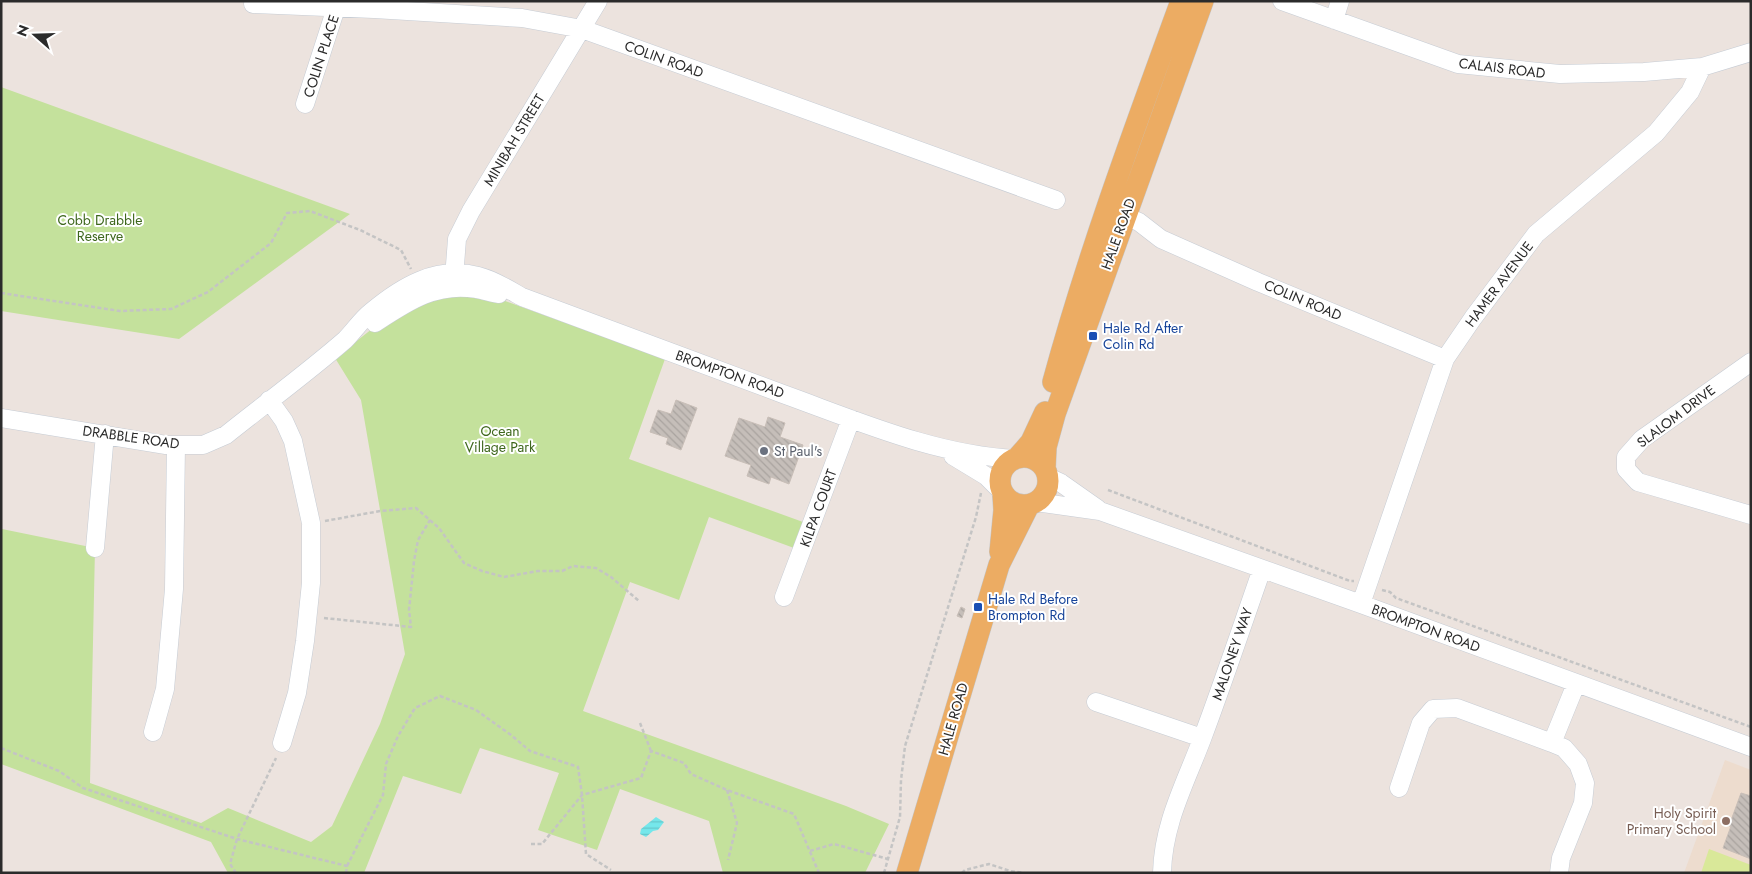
<svg xmlns="http://www.w3.org/2000/svg" width="1752" height="874" font-family="Jost,sans-serif">
  <style>
    .education { fill: #eddcce }
    .park { fill: #c4e19c }
    .pitch { fill: #d9e899 }
    .water { fill: url(#water-rules) }
    .building { fill: url(#building-back-hatch); stroke: #c8beb7 }
    .lines { fill: none; stroke-linecap: round; stroke-linejoin: round }
    .minor-casing { stroke: #c6ccd4; stroke-width: 19 }
    .major-casing { stroke: #c4c4c4; stroke-width: 22 }
    .path { stroke: #c4c4c4; stroke-width: 2.5; stroke-dasharray: 4 2.5; stroke-linecap: butt }
    .minor { stroke: #fff; stroke-width: 18 }
    .major { stroke: #ecac63; stroke-width: 21 }
    .transit-dot { fill: #1a4fb4; stroke: #fff; stroke-width: 2 }
    .worship-dot { fill: #6b7280; stroke: #fff; stroke-width: 2 }
    .education-dot { fill: #8d6e63; stroke: #fff; stroke-width: 2 }
    .labels { text-anchor: middle; stroke-width: 4; stroke-linejoin: round; paint-order: stroke }
    .street-label { font-size: 14px; fill: #2b2b2b; stroke: #fff }
    .park-label { font-size: 14px; fill: #3e671d; stroke: #fff }
    .transit-label { font-size: 14px; fill: #164399; stroke: #fff; text-anchor: start }
    .worship-label { font-size: 14px; fill: #5b616d; stroke: #fff; text-anchor: start }
    .education-label { font-size: 14px; fill: #785e54; stroke: #fff; text-anchor: end }
  </style>
  <defs>
    <pattern id="water-rules" width="6" height="5" patternUnits="userSpaceOnUse" patternTransform="scale(1.25)"><rect width="6" height="5" fill="#75e7eb"/><path d="M0 2.5h6" fill="none" stroke="#65c6ca"/></pattern>
    <pattern id="building-back-hatch" width="6" height="6" patternUnits="userSpaceOnUse" patternTransform="scale(1.25)"><rect width="6" height="6" fill="#c5beb9"/><path d="M-1 5l2 2M0 0l6 6M5-1l2 2" fill="none" stroke="#a9a39f"/></pattern>
  </defs>
  <rect width="100%" height="100%" fill="#ece3de"/>
  <path class="education" d="M 1725,760 L 1751,770 L 1751,873 L 1684,873 Z"/>
  <path class="park" d="M 1,87 L 350,214 L 179,339 L 1,311 Z
    M 439,294 L 494,297 L 665,359 L 629,459 L 803,522 L 794,548 L 709,517 L 679,600 L 630,582 L 583,711 L 846,806 L 889,824 L 865,873 L 723,873 L 709,821 L 620,789 L 597,850 L 538,830 L 559,773 L 480,748 L 461,794 L 403,776 L 364,873 L 228,873 L 211,842 L 1,764 L 2,529 L 95,548 L 90,783 L 201,823 L 228,808 L 311,842 L 332,826 L 380,724 L 405,654 L 361,400 L 335,358 L 377,325 Z"/>
  <path class="pitch" d="M 1709,849 L 1751,865 L 1751,873 L 1701,873 Z"/>
  <path class="water" d="M 656,817 L 664,822 L 658,830 L 653,831 L 646,837 L 640,834 L 641,829 Z"/>
  <path class="building" d="M 676,400 L 697,408 L 681,450 L 666,444 L 668,438 L 650,432 L 658,410 L 671,414 Z
    M 768,417 L 785,423 L 780,437 L 803,445 L 789,484 L 771,477 L 769,484 L 747,476 L 751,465 L 725,456 L 739,418 L 765,427 Z
    M 961,607 L 965,609 L 962,618 L 957,616 Z
    M 1741,793 L 1751,796 L 1751,859 L 1723,848 L 1731,826 L 1729,826 Z"/>
  <g class="lines">
    <g class="minor-casing">
      <path id="minor" d="M 1282,1 L 1458,64 L 1560,74 L 1644,72 L 1702,67
        M 253,4 L 374,9 L 522,18 L 582,29 L 1056,200
        M 1334,20 L 1340,1
        M 305,104 L 336,8
        M 1114,211 L 1139,222 L 1161,239 L 1258,282 L 1445,359
        M 456,287 L 455,265 L 457,239 L 471,211 L 598,1
        M 375,323 C 407,302 436,282 476,289 C 484,290 491,293 499,294
        M 1751,362 L 1642,439 L 1626,457 L 1626,469 L 1638,482 L 1751,515
        M 269,400 L 284,421 L 293,441 L 311,523 L 311,583 L 305,641 L 297,693 L 282,743
        M 1,418 L 166,445 L 203,445 L 226,435 C 266,403 307,373 345,340 C 354,331 361,320 371,312 C 401,287 436,265 478,276 C 494,280 508,289 522,297 C 609,329 696,361 783,394 C 858,421 935,455 1016,459
        M 953,456 L 986,476 L 1003,493
        M 1048,477 L 1061,483 L 1098,509
        M 1036,502 L 1100,511 L 1361,604 L 1751,747
        M 95,548 L 105,434
        M 784,597 L 851,419
        M 1361,604 L 1445,359 L 1473,318 L 1536,234 L 1656,133 L 1690,92 L 1702,67 L 1751,52
        M 1096,702 L 1202,738
        M 153,732 L 165,689 L 174,589 L 176,445
        M 1552,743 L 1576,684
        M 1399,788 L 1421,723 L 1433,709 L 1457,708 L 1552,743 L 1564,748 L 1578,764 L 1585,783 L 1583,803 L 1561,858 L 1559,873
        M 1162,873 C 1163,824 1185,784 1202,739 C 1223,683 1242,626 1262,569"/>
    </g>
    <g class="major-casing">
      <path id="major" d="M 1053,382 C 1088,253 1135,127 1181,1
        M1000 481a24 24 0 1 1 48 0a24 24 0 1 1-48 0Z
        M 1017,458 L 1031,442 L 1045,412
        M 1045,469 L 1046,447 L 1055,414 L 1203,1
        M 1000,552 L 1004,510 L 1003,494
        M 907,873 L 999,565 L 1029,505"/>
    </g>
    <path class="path" d="M 1,293 L 120,311 L 171,309 L 208,292 L 271,243 L 287,213 L 310,211 L 360,230 L 401,250 L 411,269
      M 1108,490 L 1350,581 L 1354,581
      M 325,521 L 380,511 L 416,508 L 439,528 L 464,563 L 482,571 L 504,577 L 538,571 L 562,571 L 573,566 L 596,568 L 611,577 L 639,601
      M 1382,590 L 1390,592 L 1396,598 L 1751,727
      M 324,618 L 411,627 L 409,610 L 414,561 L 418,540 L 430,520
      M 640,723 L 651,751
      M 1,748 L 59,771 L 83,788 L 237,839 L 347,866 L 346,873
      M 727,790 L 737,823 L 728,860
      M 531,844 L 542,844 L 582,795 L 641,778 L 651,751 L 684,763 L 691,774 L 727,790 L 794,814 L 819,873
      M 810,851 L 834,844 L 888,859
      M 347,866 L 383,795 L 386,764 L 398,736 L 415,708 L 440,696 L 476,710 L 511,735 L 530,751 L 578,767 L 582,795 L 586,854 L 611,870
      M 236,873 L 230,864 L 237,839 L 276,758
      M 884,873 L 900,817 L 901,780 L 905,746 L 976,517 L 981,493
      M 962,873 L 965,870 L 989,864 L 1010,871 L 1024,873"/>
    <use href="#minor" class="minor"/>
    <use href="#major" class="major"/>
  </g>
  <g class="transit-dot">
    <rect x="1088" y="331" width="10" height="10" rx="2.5"/>
    <rect x="973" y="602" width="10" height="10" rx="2.5"/>
  </g>
  <circle class="worship-dot" cx="764" cy="451" r="5"/>
  <circle class="education-dot" cx="1726" cy="821" r="5"/>
  <g class="labels">
    <g class="street-label">
      <text transform="translate(321 56) rotate(-72)" y="5">COLIN PLACE</text>
      <text transform="translate(664 59) rotate(20)" y="5">COLIN ROAD</text>
      <text transform="translate(1502 68) rotate(7)" y="5">CALAIS ROAD</text>
      <text transform="translate(514 140) rotate(-59)" y="5">MINIBAH STREET</text>
      <text transform="translate(1118 234) rotate(-70)" y="5">HALE ROAD</text>
      <text transform="translate(1499 284) rotate(-53)" y="5">HAMER AVENUE</text>
      <text transform="translate(1303 300) rotate(23)" y="5">COLIN ROAD</text>
      <text transform="translate(730 374) rotate(20)" y="5">BROMPTON ROAD</text>
      <text transform="translate(1676 416) rotate(-37)" y="5">SLALOM DRIVE</text>
      <text transform="translate(131 437) rotate(8)" y="5">DRABBLE ROAD</text>
      <text transform="translate(818 508) rotate(-70)" y="5">KILPA COURT</text>
      <text transform="translate(1426 628) rotate(20)" y="5">BROMPTON ROAD</text>
      <text transform="translate(1232 654) rotate(-71)" y="5">MALONEY WAY</text>
      <text transform="translate(953 719) rotate(-74)" y="5">HALE ROAD</text>
    </g>
    <g class="park-label">
      <text x="100" y="225">Cobb Drabble<tspan x="100" dy="16">Reserve</tspan></text>
      <text x="500" y="436">Ocean<tspan x="500" dy="16">Village Park</tspan></text>
    </g>
    <g class="transit-label">
      <text x="1103" y="333">Hale Rd After<tspan x="1103" dy="16">Colin Rd</tspan></text>
      <text x="988" y="604">Hale Rd Before<tspan x="988" dy="16">Brompton Rd</tspan></text>
    </g>
    <g class="worship-label">
      <text x="774" y="456">St Paul's</text>
    </g>
    <g class="education-label">
      <text x="1716" y="818">Holy Spirit<tspan x="1716" dy="16">Primary School</tspan></text>
    </g>
  </g>
  <rect width="1752" height="874" fill="none" stroke="#2b2b2b" stroke-width="5"/>
  <g transform="translate(35 35) rotate(290)" stroke="#ffffff" stroke-width="4" paint-order="stroke">
  <path d="M0-4L9 19L0 12L-9 19Z" fill="#2b2b2b"/>
  <text y="-8" font-size="14" font-weight="bold" text-anchor="middle" fill="#2b2b2b">N</text>
  </g>
</svg>
